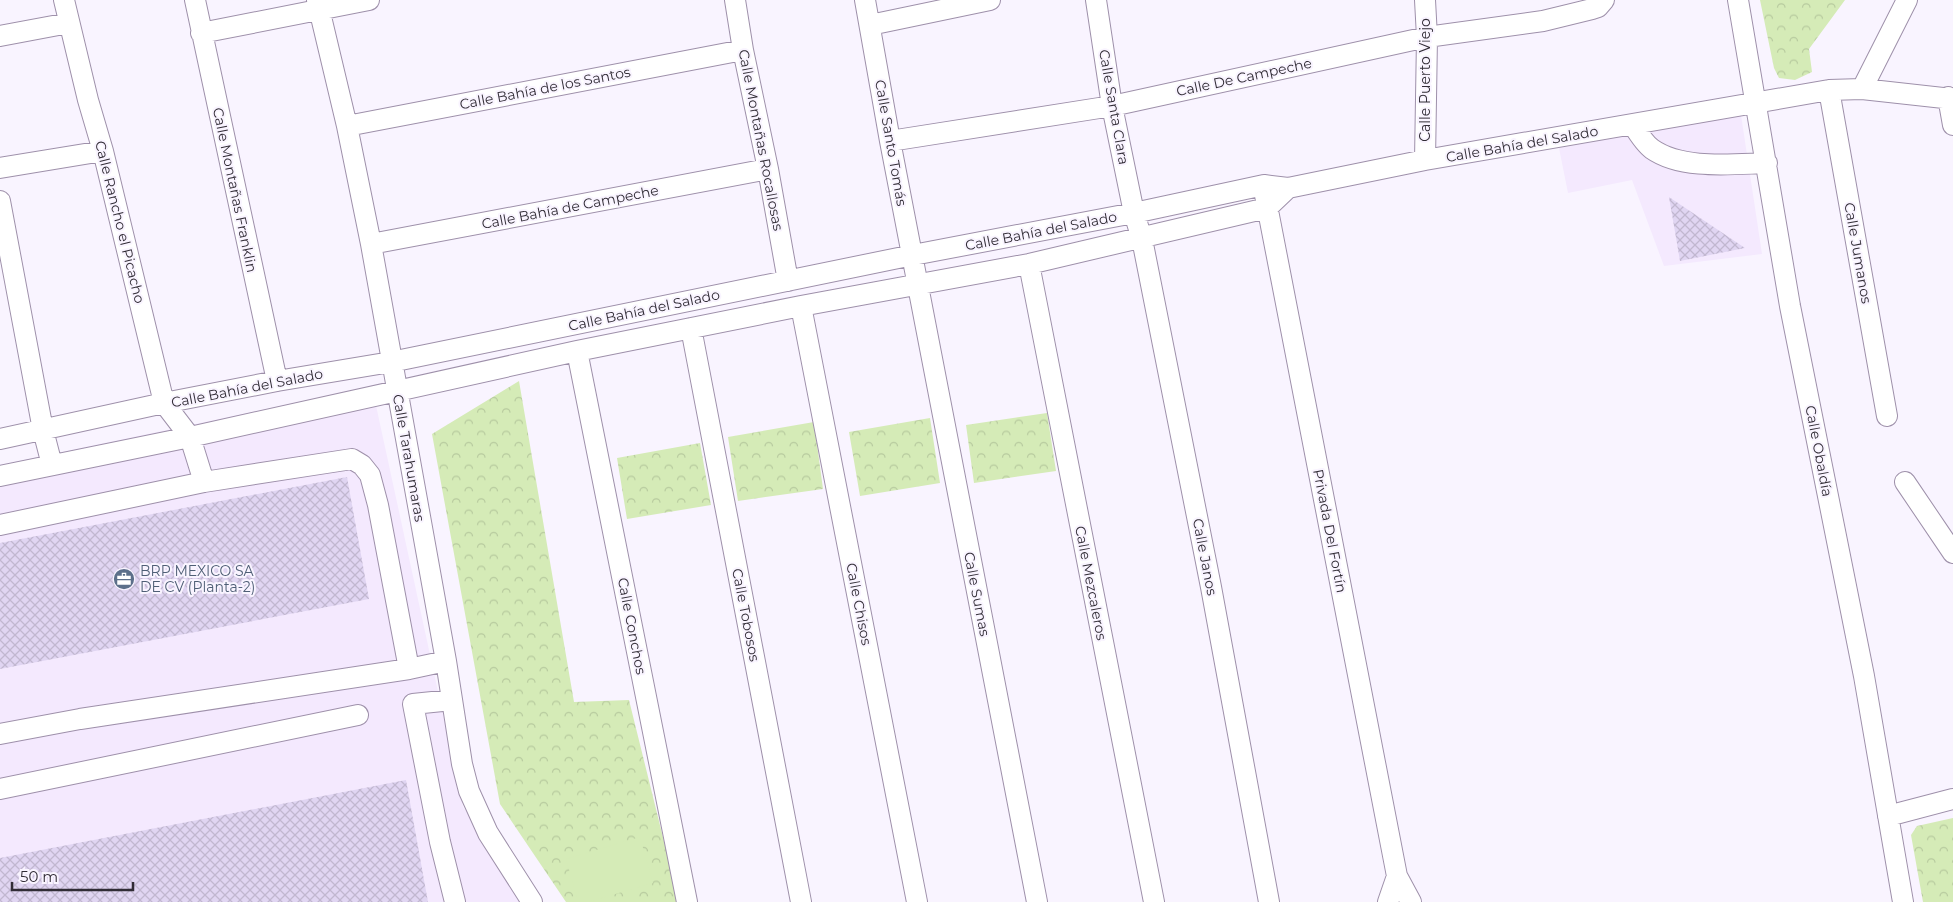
<svg xmlns="http://www.w3.org/2000/svg" width="1953" height="902" font-family="Montserrat,sans-serif">
  <style>
    .built { fill: #f4e9fe }
    .park { fill: url(#park-crowns) }
    .garden { fill: #d5ebb7 }
    .building { fill: url(#building-cross-hatch) }
    .lines { fill: none; stroke-linecap: round; stroke-linejoin: round }
    .minor-casing { stroke: #9e90aa; stroke-width: 22 }
    .minor { stroke: #fff; stroke-width: 20 }
    .labels { text-anchor: middle; stroke-width: 4; stroke-linejoin: round; paint-order: stroke }
    .street-label { font-size: 14px; fill: #312c36; stroke: #f9f4ff }
    .service-label { font-size: 14px; fill: #4e5e75; stroke: #f9f4ff; text-anchor: start }
  </style>
  <defs>
    <pattern id="park-crowns" width="20" height="18" patternUnits="userSpaceOnUse" patternTransform="scale(1.25)"><rect width="20" height="18" fill="#d5ebb7"/><path d="M2 6a3 3 0 1 1 6 0M12 15a3 3 0 1 1 6 0" fill="none" stroke="#b7ca9e"/></pattern>
    <pattern id="building-cross-hatch" width="8" height="8" patternUnits="userSpaceOnUse" patternTransform="scale(1.25)"><rect width="8" height="8" fill="#e0d5f2"/><path d="M0 0l8 8M0 8l8-8" fill="none" stroke="#c1b7d0"/></pattern>
  </defs>
  <rect width="100%" height="100%" fill="#f9f4ff"/>
  <path class="built" d="M 1741,115 L 1762,254 L 1664,266 L 1632,180 L 1568,193 L 1559,148 Z
    M 372,387 L 463,807 L 528,902 L 0,902 L 0,465 Z"/>
  <path class="park" d="M 1760,0 L 1845,0 L 1809,49 L 1812,72 L 1795,80 L 1779,78 L 1774,68 Z
    M 519,381 L 574,702 L 629,700 L 679,902 L 566,902 L 500,804 L 432,434 Z
    M 1047,413 L 1056,471 L 974,483 L 966,425 Z
    M 930,418 L 940,483 L 860,496 L 849,432 Z
    M 814,422 L 823,489 L 738,501 L 728,437 Z
    M 700,443 L 711,505 L 627,519 L 617,458 Z
    M 1953,818 L 1953,902 L 1923,902 L 1911,835 L 1917,826 Z"/>
  <path class="garden" d="M 640,837 L 653,883 L 588,902 L 578,902 L 566,859 Z"/>
  <path class="building" d="M 1669,197 L 1745,248 L 1680,261 Z
    M 347,477 L 369,599 L 0,669 L 0,543 Z
    M 406,780 L 428,902 L 0,902 L 0,858 Z"/>
  <g class="lines">
    <g class="minor-casing">
      <path id="minor" d="M 64,0 L 88,100 L 103,151 L 164,403 L 190,437 L 204,482
        M 195,0 L 277,381
        M 317,0 L 347,126 L 371,244 L 446,661 L 462,764 L 469,791 L 488,833 L 532,902
        M 735,0 L 743,50 L 768,169 L 788,281
        M 865,0 L 890,141 L 1037,902
        M 1096,0 L 1112,106 L 1134,213 L 1142,239 L 1211,587 L 1269,902
        M 1738,0 L 1790,306 L 1864,676 L 1903,902
        M 870,25 L 990,0
        M 201,33 L 369,0
        M 0,36 L 69,23
        M 1862,89 L 1907,0
        M 1829,90 L 1887,416
        M 1948,97 L 1953,125
        M 1633,125 C 1638,133 1645,144 1652,149 C 1682,170 1732,164 1767,163
        M 347,126 L 743,50
        M 890,141 L 1112,106 L 1427,37 L 1543,21 L 1592,9 L 1598,7 L 1604,0
        M 1425,160 L 1427,37 L 1425,0
        M 0,168 L 103,151
        M 1265,195 L 1397,876 L 1411,902
        M 0,201 L 43,430 L 52,465
        M 371,244 L 768,169
        M 1029,264 L 1154,902
        M 801,306 L 917,902
        M 691,328 L 801,902
        M 577,351 L 687,902
        M 0,439 L 164,403 L 277,381 L 391,362 L 913,255 L 1134,213 L 1264,185 L 1288,188 L 1425,160 L 1829,90 L 1862,89 L 1953,99
        M 0,476 L 190,437 L 577,351 L 801,306 L 1029,264 L 1267,208 L 1288,188
        M 1905,482 L 1953,553
        M 0,525 L 204,482 L 352,459 L 362,465 L 370,475 L 378,505 L 409,669
        M 452,700 L 413,704 L 440,842 L 455,902
        M 0,734 L 80,719 L 409,669 L 446,661
        M 0,789 L 358,715
        M 1888,816 L 1953,799
        M 1388,902 L 1397,876"/>
    </g>
    <use href="#minor" class="minor"/>
  </g>
  <defs>
    <g id="office-disc" transform="scale(1.125)"><circle r="9.5" fill="#5c6f8a" stroke="#f9f4ff"/><path d="M-6-3h4V-5.5h4V-3h4V5H-6ZM-1-4.5V-3h2v-1.5ZM-6 0V1H6V0Z" fill="#fff"/></g>
  </defs>
  <g fill-rule="evenodd">
    <use href="#office-disc" x="124" y="579"/>
  </g>
  <g class="labels">
    <g class="street-label">
      <text transform="translate(1244 77) rotate(-12)" y="5">Calle De Campeche</text>
      <text transform="translate(1425 80) rotate(-90)" y="5">Calle Puerto Viejo</text>
      <text transform="translate(545 88) rotate(-11)" y="5">Calle Bahía de los Santos</text>
      <text transform="translate(1114 107) rotate(80)" y="5">Calle Santa Clara</text>
      <text transform="translate(761 140) rotate(79)" y="5">Calle Montañas Rocallosas</text>
      <text transform="translate(891 143) rotate(80)" y="5">Calle Santo Tomás</text>
      <text transform="translate(1522 144) rotate(-10)" y="5">Calle Bahía del Salado</text>
      <text transform="translate(235 190) rotate(78)" y="5">Calle Montañas Franklin</text>
      <text transform="translate(570 207) rotate(-11)" y="5">Calle Bahía de Campeche</text>
      <text transform="translate(120 222) rotate(76)" y="5">Calle Rancho el Picacho</text>
      <text transform="translate(1041 231) rotate(-11)" y="5">Calle Bahía del Salado</text>
      <text transform="translate(1858 253) rotate(80)" y="5">Calle Jumanos</text>
      <text transform="translate(644 310) rotate(-12)" y="5">Calle Bahía del Salado</text>
      <text transform="translate(247 388) rotate(-11)" y="5">Calle Bahía del Salado</text>
      <text transform="translate(1819 451) rotate(79)" y="5">Calle Obaldía</text>
      <text transform="translate(409 458) rotate(80)" y="5">Calle Tarahumaras</text>
      <text transform="translate(1330 531) rotate(79)" y="5">Privada Del Fortín</text>
      <text transform="translate(1205 557) rotate(79)" y="5">Calle Janos</text>
      <text transform="translate(1091 583) rotate(79)" y="5">Calle Mezcaleros</text>
      <text transform="translate(977 594) rotate(79)" y="5">Calle Sumas</text>
      <text transform="translate(859 604) rotate(79)" y="5">Calle Chisos</text>
      <text transform="translate(746 615) rotate(79)" y="5">Calle Tobosos</text>
      <text transform="translate(632 626) rotate(79)" y="5">Calle Conchos</text>
    </g>
    <g class="service-label">
      <text x="140" y="576">BRP MEXICO SA<tspan x="140" dy="16">DE CV (Planta-2)</tspan></text>
    </g>
  </g>
  <path d="M12 882v8h121v-8" fill="none" stroke="#312c36" stroke-width="2.5"/>
  <text x="20" y="882" font-size="15" fill="#312c36" stroke="#f9f4ff" stroke-width="4" paint-order="stroke">50 m</text>
</svg>
